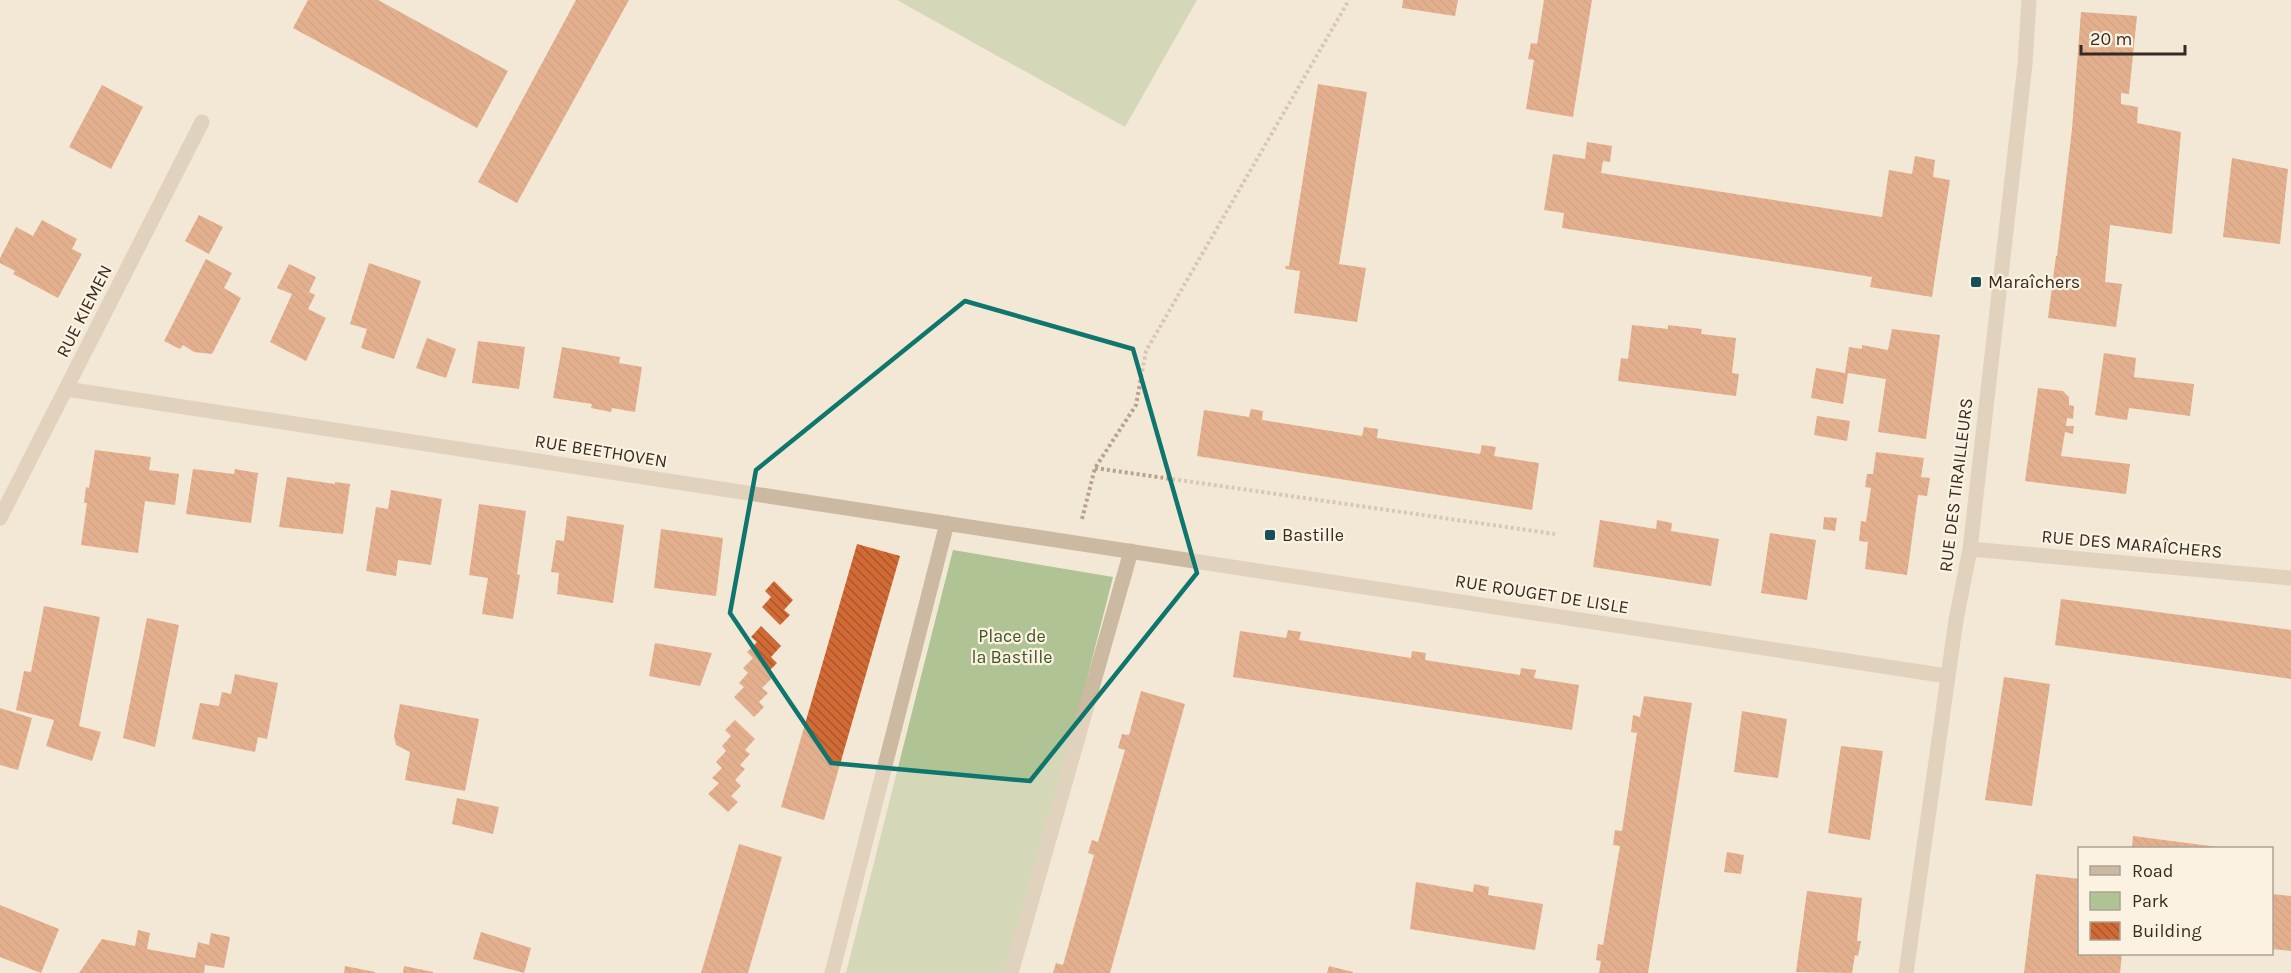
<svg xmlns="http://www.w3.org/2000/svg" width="2291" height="973" font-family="Karla,sans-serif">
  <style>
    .park { fill: #afc395 }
    .building { fill: url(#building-back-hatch) }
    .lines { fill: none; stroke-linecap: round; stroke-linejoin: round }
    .path { stroke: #b8a28b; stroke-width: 4; stroke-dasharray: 3 3; stroke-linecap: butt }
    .minor { stroke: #ccb9a1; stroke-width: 15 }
    .marked { fill: none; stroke: #0f766e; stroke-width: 4.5; stroke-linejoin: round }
    .poi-dot { fill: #174f5a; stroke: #fbf2e2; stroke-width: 2 }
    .labels { text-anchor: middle; stroke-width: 4.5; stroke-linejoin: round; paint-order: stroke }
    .poi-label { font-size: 18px; fill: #352b24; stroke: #fbf2e2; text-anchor: start }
    .street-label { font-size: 18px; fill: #352b24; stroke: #fbf2e2 }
    .park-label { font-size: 18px; fill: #405626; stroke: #fbf2e2 }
  </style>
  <defs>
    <pattern id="building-back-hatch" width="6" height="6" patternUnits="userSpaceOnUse" patternTransform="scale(1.5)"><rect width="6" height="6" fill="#d26a35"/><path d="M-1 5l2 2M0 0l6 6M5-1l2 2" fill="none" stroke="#ab572d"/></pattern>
  </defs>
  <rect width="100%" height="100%" fill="#f3e8d6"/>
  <path class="park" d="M 897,0 L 1197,0 L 1125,127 Z
    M 953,550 L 1113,577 L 1012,973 L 846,973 Z"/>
  <path class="building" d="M 308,0 L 378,0 L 508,71 L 477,128 L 293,28 Z
    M 576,0 L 629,0 L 517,203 L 478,182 Z
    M 1403,0 L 1458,0 L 1455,16 L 1402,8 Z
    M 1544,0 L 1592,0 L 1573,117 L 1526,109 L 1534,60 L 1528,59 L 1531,43 L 1537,44 Z
    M 2081,12 L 2137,16 L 2129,94 L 2121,93 L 2121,104 L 2138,107 L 2137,123 L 2181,132 L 2172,234 L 2110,225 L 2105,282 L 2122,284 L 2116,327 L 2048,318 L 2056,256 L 2057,256 L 2072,129 Z
    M 1318,84 L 1367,92 L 1339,264 L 1366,268 L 1357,322 L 1294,313 L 1300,271 L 1286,269 L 1285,266 L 1289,266 Z
    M 102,85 L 143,107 L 111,169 L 69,147 Z
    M 1587,142 L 1612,146 L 1610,162 L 1603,161 L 1601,173 L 1882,217 L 1889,170 L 1912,174 L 1915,156 L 1935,160 L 1933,177 L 1950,180 L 1932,297 L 1870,287 L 1872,277 L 1562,228 L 1564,213 L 1544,210 L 1553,154 L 1585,159 Z
    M 2232,158 L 2288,169 L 2280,244 L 2223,237 Z
    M 199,215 L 223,227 L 209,254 L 185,241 Z
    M 42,220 L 77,239 L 72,249 L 82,254 L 58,298 L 13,274 L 15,271 L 0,263 L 0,258 L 16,227 L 33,236 Z
    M 206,259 L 232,273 L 224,288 L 241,298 L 212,354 L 194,352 L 183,345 L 180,349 L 164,341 Z
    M 369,263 L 421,281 L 394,359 L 361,348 L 367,329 L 350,324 Z
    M 289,264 L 316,277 L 309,292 L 315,295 L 308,309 L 326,318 L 306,361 L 270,342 L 292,294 L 277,288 Z
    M 1632,325 L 1668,329 L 1668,325 L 1702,329 L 1701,334 L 1736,338 L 1732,373 L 1739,374 L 1736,396 L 1618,381 L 1621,358 L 1628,359 Z
    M 1892,329 L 1940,335 L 1926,439 L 1878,432 L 1886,379 L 1848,373 L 1843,404 L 1811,398 L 1816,368 L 1845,373 L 1849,347 L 1862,349 L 1862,345 L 1888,350 Z
    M 427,338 L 456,349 L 446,378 L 416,368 Z
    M 478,341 L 525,347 L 519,389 L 472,383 Z
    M 562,347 L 620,357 L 619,363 L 642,367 L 635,412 L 612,408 L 611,412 L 591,408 L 592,404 L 553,398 Z
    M 2104,353 L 2136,358 L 2134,377 L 2194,384 L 2190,416 L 2129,408 L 2127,420 L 2095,415 Z
    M 2038,388 L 2063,391 L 2069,397 L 2069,405 L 2074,406 L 2073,419 L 2067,418 L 2066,426 L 2074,426 L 2073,434 L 2065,432 L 2061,456 L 2130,464 L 2126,494 L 2025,481 Z
    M 1251,409 L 1263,411 L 1262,420 L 1362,436 L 1364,427 L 1378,429 L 1377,438 L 1480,454 L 1482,445 L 1496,447 L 1494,456 L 1539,463 L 1532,510 L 1197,456 L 1204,410 L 1249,417 Z
    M 1817,416 L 1850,421 L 1847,441 L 1814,435 Z
    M 95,450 L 151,457 L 149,470 L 179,474 L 175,505 L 145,501 L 138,553 L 81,545 L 87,503 L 84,503 L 86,487 L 89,488 Z
    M 1876,452 L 1924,458 L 1921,477 L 1930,478 L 1927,496 L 1918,495 L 1907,575 L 1865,569 L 1868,542 L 1859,541 L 1861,521 L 1866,522 L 1871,488 L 1865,487 L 1867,474 L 1873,474 Z
    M 193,469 L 234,474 L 235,469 L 258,473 L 251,523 L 186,514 Z
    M 287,477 L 335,484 L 335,482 L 350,484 L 343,534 L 279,527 Z
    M 391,490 L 442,499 L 431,565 L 398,560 L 396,576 L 366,571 L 376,507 L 388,509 Z
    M 479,504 L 526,511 L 517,574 L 520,575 L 513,619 L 482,614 L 488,578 L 469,575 Z
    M 567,516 L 624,525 L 613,603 L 557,594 L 559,573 L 551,572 L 556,540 L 564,541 Z
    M 1824,517 L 1837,518 L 1835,531 L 1823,529 Z
    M 1600,520 L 1656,529 L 1657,520 L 1672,523 L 1671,531 L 1719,539 L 1711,586 L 1593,567 Z
    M 661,529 L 723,538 L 716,596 L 654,588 Z
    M 1770,533 L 1816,540 L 1807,600 L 1761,593 Z
    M 857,544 L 900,556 L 824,820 L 781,807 Z
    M 774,581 L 793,600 L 784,610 L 790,615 L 780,625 L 762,607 L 771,597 L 765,591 Z
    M 2061,599 L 2291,630 L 2291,679 L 2055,645 Z
    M 44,606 L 100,617 L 79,726 L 101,732 L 92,761 L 46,746 L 54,720 L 16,710 L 24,671 L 31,672 Z
    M 147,618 L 179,625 L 155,747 L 123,738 Z
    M 761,626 L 781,646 L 771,657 L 777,663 L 768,672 L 773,677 L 762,688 L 768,693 L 759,702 L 764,707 L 754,717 L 734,697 L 744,687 L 739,683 L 748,673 L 743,668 L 753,658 L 747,652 L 757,642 L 751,637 Z
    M 1288,630 L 1301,632 L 1299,640 L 1411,658 L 1412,651 L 1426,653 L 1425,660 L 1520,675 L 1521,668 L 1536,670 L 1534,678 L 1579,685 L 1572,730 L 1233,677 L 1240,631 L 1286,638 Z
    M 655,643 L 712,653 L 700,686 L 649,676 Z
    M 235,674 L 278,683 L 267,739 L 258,737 L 255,752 L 192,739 L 200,703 L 219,706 L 222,692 L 231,694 Z
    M 2004,677 L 2050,684 L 2032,806 L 1985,800 Z
    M 1141,691 L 1185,704 L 1110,973 L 1053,973 L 1056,963 L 1063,965 L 1094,855 L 1088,853 L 1092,840 L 1098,842 L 1125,750 L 1118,748 L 1122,734 L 1129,735 Z
    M 1644,696 L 1692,703 L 1648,973 L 1599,973 L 1601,961 L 1596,960 L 1598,944 L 1603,945 L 1620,846 L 1613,845 L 1615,830 L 1622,831 L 1637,733 L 1631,732 L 1633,715 L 1640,717 Z
    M 400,704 L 479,719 L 465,791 L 405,780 L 410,752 L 396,745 L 394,736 Z
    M 0,708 L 32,718 L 18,770 L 0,765 Z
    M 1742,711 L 1787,719 L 1778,778 L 1734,772 Z
    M 735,720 L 755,739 L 745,750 L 750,754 L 740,765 L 745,769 L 735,780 L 741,786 L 731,796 L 738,802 L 728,812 L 708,794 L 719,783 L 712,778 L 722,768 L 716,762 L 726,751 L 722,746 L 731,736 L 725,730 Z
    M 1841,746 L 1883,751 L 1870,840 L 1828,833 Z
    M 457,798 L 499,807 L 493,834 L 452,824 Z
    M 2133,836 L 2218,847 L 2218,848 L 2132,848 Z
    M 739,844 L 782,857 L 748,973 L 701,973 Z
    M 1727,852 L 1744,855 L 1741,874 L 1724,872 Z
    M 2036,874 L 2080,879 L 2080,954 L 2122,954 L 2120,973 L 2024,973 Z
    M 1416,882 L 1473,892 L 1474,884 L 1489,887 L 1488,895 L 1543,904 L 1535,950 L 1410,929 Z
    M 1807,891 L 1862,898 L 1857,941 L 1861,941 L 1858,956 L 1855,955 L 1852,973 L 1796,972 Z
    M 2272,894 L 2291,896 L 2291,951 L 2272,949 Z
    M 0,905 L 59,929 L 41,973 L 0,957 Z
    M 138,930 L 150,933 L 147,949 L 195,958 L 198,942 L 209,945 L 211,933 L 230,937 L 224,968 L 205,965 L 204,973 L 79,973 L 102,939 L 135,946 Z
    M 481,932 L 531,948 L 524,973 L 473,959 Z
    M 345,966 L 375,972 L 375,973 L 344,973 Z
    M 404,966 L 433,972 L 433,973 L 403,973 Z
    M 1329,966 L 1353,972 L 1353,973 L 1327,973 Z"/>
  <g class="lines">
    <path class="path" d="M 1095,468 L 1555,534
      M 1082,519 L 1095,468 L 1136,405 L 1146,351 L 1349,0"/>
    <path class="minor" d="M 66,389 L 1947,676
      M 0,518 L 202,122
      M 1970,549 L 2291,578
      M 832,973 L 947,523
      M 1011,973 L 1131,551
      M 1906,973 L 1956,620 L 1970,549 L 2025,64 L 2029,0"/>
  </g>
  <path d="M0 0H2291V973H0ZM 965,301 L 1133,349 L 1197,573 L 1030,781 L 831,763 L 730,613 L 756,470 Z" fill="#f3e8d6" fill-opacity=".55" fill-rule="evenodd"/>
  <path class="marked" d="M 965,301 L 1133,349 L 1197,573 L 1030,781 L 831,763 L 730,613 L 756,470 Z"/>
  <g class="poi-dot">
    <rect x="1970" y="276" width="12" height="12" rx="3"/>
    <rect x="1264" y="529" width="12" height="12" rx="3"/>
  </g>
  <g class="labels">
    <g class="poi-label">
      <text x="1988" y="288">Maraîchers</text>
      <text x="1282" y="541">Bastille</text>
    </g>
    <g class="street-label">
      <text transform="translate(84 311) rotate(-63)" y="6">RUE KIEMEN</text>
      <text transform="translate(601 451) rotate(9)" y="6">RUE BEETHOVEN</text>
      <text transform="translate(1956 485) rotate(-83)" y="6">RUE DES TIRAILLEURS</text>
      <text transform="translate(2132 544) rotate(5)" y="6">RUE DES MARAÎCHERS</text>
      <text transform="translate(1542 594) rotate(9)" y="6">RUE ROUGET DE LISLE</text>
    </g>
    <g class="park-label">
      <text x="1012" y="642">Place de<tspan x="1012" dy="21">la Bastille</tspan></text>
    </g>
  </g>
  <rect x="2078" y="847" width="195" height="108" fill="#fbf2e2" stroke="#aca296" stroke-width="1.5"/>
  <rect x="2090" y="866" width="30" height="9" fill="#ccb9a1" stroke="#aca296" stroke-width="1.5"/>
  <text x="2132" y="877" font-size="18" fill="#352b24">Road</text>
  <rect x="2090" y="892" width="30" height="18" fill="#afc395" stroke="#aca296" stroke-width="1.5"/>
  <text x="2132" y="907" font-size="18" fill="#352b24">Park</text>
  <rect x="2090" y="922" width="30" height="18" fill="url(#building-back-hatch)" stroke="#aca296" stroke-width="1.5"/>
  <text x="2132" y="937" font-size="18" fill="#352b24">Building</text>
  <path d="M2081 45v9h104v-9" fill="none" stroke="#352b24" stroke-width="3"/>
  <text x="2090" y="45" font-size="18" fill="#352b24" stroke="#fbf2e2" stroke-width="4.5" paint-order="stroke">20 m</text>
</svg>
